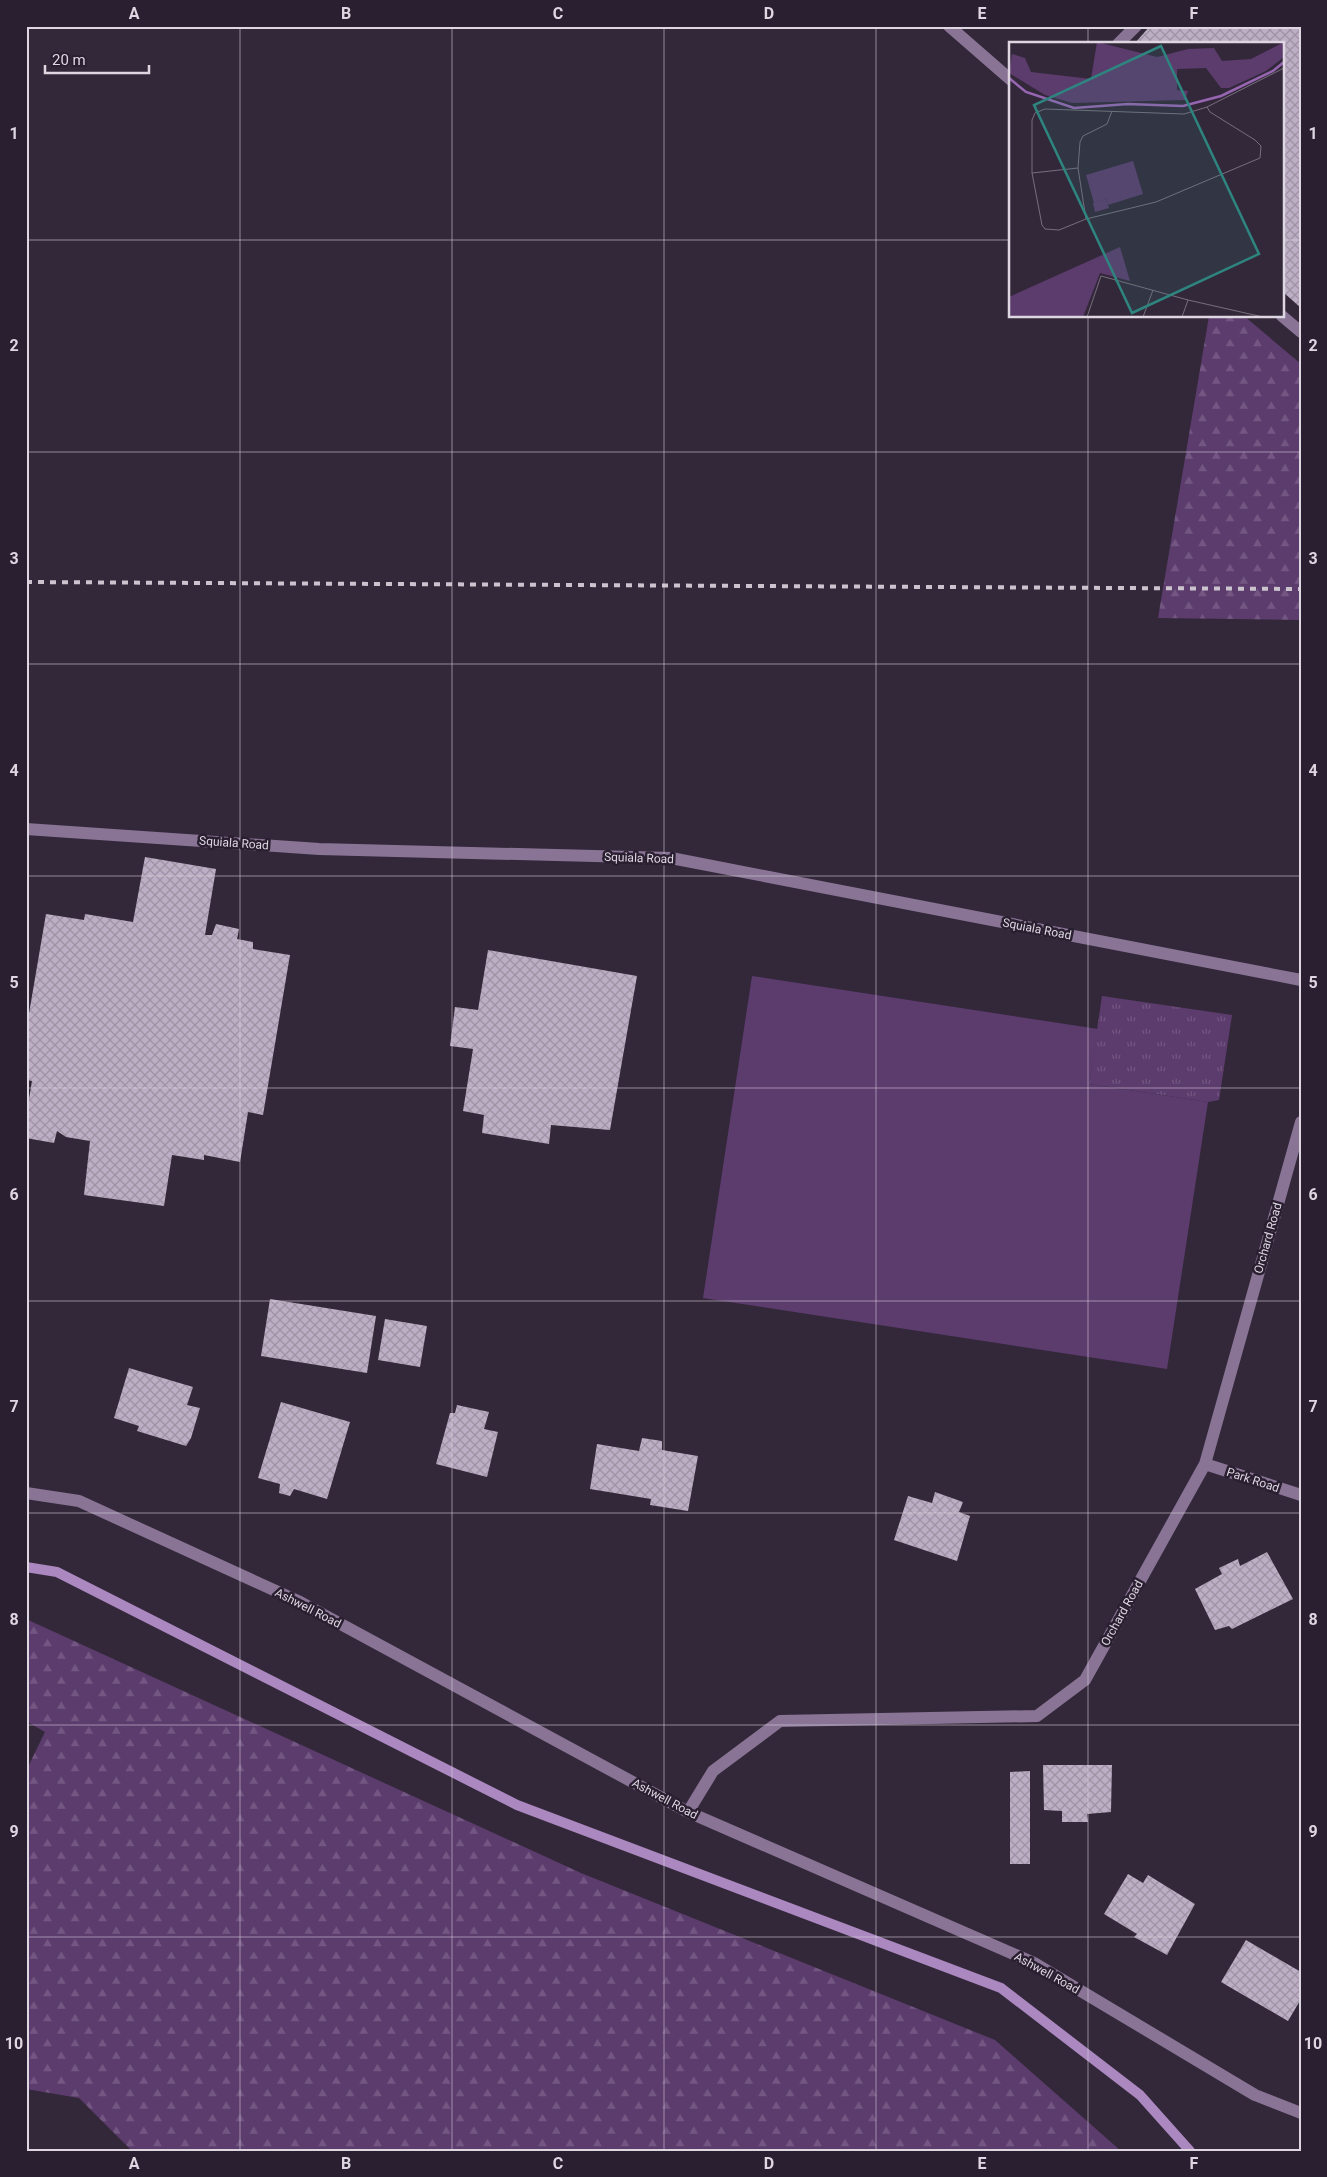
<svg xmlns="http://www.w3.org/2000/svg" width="1327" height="2177" font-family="Roboto,sans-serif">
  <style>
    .forest { fill: url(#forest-firs) }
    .park { fill: url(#park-tufts) }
    .pitch { fill: #5c3b6d }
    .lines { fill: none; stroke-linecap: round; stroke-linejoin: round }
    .stream { stroke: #ac88c0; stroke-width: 10 }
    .building { fill: url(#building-cross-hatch) }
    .minor { stroke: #897495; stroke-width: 12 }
    .rail { stroke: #cbc4cf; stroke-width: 4; stroke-dasharray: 6 6; stroke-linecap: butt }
    .grid { fill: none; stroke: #ded7e2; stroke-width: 1; stroke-opacity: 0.55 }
    .labels { text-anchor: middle; stroke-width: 5; stroke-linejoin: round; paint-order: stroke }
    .street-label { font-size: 12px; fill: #ded7e2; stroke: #291f30 }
    .inset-river { fill: none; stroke: #9766b2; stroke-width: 2.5 }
    .inset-road { fill: none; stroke: #776e7d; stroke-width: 1 }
    .view { fill: #2e857f; fill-opacity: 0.15; stroke: #2e857f; stroke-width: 2.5 }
    .inset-edge { fill: none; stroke: #ded7e2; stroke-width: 2.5 }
    .neatline { fill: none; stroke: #ded7e2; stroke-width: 2 }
    .grid-label { font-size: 16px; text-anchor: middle; font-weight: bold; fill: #ded7e2 }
  </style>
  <defs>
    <pattern id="forest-firs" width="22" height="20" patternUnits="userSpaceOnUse" patternTransform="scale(1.25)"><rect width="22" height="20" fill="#5c3b6d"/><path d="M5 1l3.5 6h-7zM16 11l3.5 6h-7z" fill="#735782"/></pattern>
    <pattern id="park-tufts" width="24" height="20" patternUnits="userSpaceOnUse" patternTransform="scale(1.25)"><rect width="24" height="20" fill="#5c3b6d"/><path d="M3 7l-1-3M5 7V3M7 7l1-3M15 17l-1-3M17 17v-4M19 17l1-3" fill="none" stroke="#735782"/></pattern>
    <pattern id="building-cross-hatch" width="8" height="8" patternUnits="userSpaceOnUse" patternTransform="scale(1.25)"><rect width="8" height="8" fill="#bcaec4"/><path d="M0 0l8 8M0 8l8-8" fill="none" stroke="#9e92a4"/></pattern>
  </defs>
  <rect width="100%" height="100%" fill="#33283a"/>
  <path class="forest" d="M 1209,316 L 1244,316 L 1301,364 L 1301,620 L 1158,618 Z
    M 26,1619 L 581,1873 L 995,2040 L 1121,2151 L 132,2151 L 79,2098 L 26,2089 L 26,1771 L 45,1732 L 26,1721 Z"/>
  <path class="park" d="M 1102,996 L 1232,1015 L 1219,1100 L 1208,1102 L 1089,1084 Z"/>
  <path class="pitch" d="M 752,976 L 1098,1029 L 1089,1084 L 1208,1102 L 1167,1369 L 703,1298 Z"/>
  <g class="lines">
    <path class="stream" d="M 26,1567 L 57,1572 L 517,1805 L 1001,1988 L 1140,2095 L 1190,2151"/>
  </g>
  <path class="building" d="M 1150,26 L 1301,26 L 1301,308 L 1283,292 L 1283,44 L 1136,44 L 1135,43 Z
    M 145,857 L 216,869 L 205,935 L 212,935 L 216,924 L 239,929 L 237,939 L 253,942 L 253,949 L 290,955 L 263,1115 L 248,1112 L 240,1162 L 204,1155 L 204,1160 L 172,1155 L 164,1206 L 84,1195 L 90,1141 L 66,1137 L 57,1131 L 54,1143 L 26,1138 L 26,1117 L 32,1081 L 26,1080 L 26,1031 L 46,914 L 84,920 L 85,914 L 133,922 Z
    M 488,950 L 637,976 L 610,1130 L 551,1125 L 549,1144 L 482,1133 L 484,1115 L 463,1111 L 473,1049 L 450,1046 L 455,1007 L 478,1010 Z
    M 270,1299 L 376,1316 L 367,1373 L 261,1356 Z
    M 385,1319 L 427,1326 L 420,1367 L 378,1360 Z
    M 129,1368 L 193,1387 L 187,1405 L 200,1408 L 191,1438 L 186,1446 L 137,1431 L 139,1426 L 114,1418 Z
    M 281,1402 L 350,1422 L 327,1499 L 294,1489 L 290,1496 L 279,1493 L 280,1484 L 258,1478 Z
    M 457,1405 L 489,1412 L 484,1429 L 498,1432 L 487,1477 L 436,1464 L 450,1413 L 455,1413 Z
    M 642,1438 L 662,1441 L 662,1450 L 698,1456 L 688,1511 L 650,1505 L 651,1499 L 590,1489 L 597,1444 L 639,1451 Z
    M 935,1492 L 963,1502 L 959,1512 L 970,1516 L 957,1561 L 894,1540 L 908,1496 L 932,1503 Z
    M 1267,1552 L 1293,1599 L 1232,1629 L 1229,1626 L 1215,1630 L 1195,1589 L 1222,1574 L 1219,1568 L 1238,1559 L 1240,1566 Z
    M 1043,1765 L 1112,1765 L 1111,1812 L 1087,1814 L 1088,1822 L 1062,1822 L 1062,1811 L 1044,1810 Z
    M 1030,1771 L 1030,1864 L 1010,1864 L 1010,1772 Z
    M 1128,1874 L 1143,1883 L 1148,1875 L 1195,1904 L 1167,1955 L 1134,1937 L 1137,1934 L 1104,1914 Z
    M 1246,1940 L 1301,1972 L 1301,1999 L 1288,2021 L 1221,1982 Z"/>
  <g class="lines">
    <path class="minor" d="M 949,26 L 1011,80
      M 1118,44 L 1136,26
      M 1282,316 L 1301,332
      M 26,829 L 319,849 L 671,858 L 1301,980
      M 1205,1464 L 1301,1495
      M 26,1493 L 79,1501 L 300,1602 L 688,1812 L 1034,1963 L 1255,2095 L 1301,2113
      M 688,1812 L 713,1771 L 780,1721 L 1037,1716 L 1085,1680 L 1205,1464 L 1301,1122"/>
    <path class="rail" d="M 26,582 L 1301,589"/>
  </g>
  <path class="grid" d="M 240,26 L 240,2151M 452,26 L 452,2151M 664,26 L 664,2151M 876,26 L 876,2151M 1088,26 L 1088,44M 26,240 L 1011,240M 1283,240 L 1301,240M 1088,316 L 1088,2151M 26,452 L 1301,452M 26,664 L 1301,664M 26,876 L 1301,876M 26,1088 L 1301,1088M 26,1301 L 1301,1301M 26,1513 L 1301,1513M 26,1725 L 1301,1725M 26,1937 L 1301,1937"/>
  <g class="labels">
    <g class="street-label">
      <text transform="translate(234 843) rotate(4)" y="4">Squiala Road</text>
      <text transform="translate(639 858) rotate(2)" y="4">Squiala Road</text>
      <text transform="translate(1037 929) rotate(11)" y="4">Squiala Road</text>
      <text transform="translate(1268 1238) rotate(-74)" y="4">Orchard Road</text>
      <text transform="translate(1253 1480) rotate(18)" y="4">Park Road</text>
      <text transform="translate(308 1608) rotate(27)" y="4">Ashwell Road</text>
      <text transform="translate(1122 1613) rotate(-61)" y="4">Orchard Road</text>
      <text transform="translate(665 1799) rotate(28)" y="4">Ashwell Road</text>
      <text transform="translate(1047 1973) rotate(29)" y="4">Ashwell Road</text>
    </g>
  </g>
  <g transform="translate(1009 42)">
    <rect width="275" height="275" fill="#33283a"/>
    <path d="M 88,0 L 148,15 L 179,7 L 205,6 L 213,19 L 242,17 L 275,0 L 275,15 L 257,29 L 220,46 L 212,46 L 197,26 L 168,27 L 168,48 L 179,49 L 176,58 L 63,61 L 36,53 L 0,31 L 3,12 L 16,16 L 22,30 L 82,37 ZM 111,205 L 121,239 L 91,231 L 74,275 L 0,275 L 0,255 Z" fill="#5c3b6d"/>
    <path d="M 97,157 L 100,166 L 86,170 L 84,161 Z" fill="#5c3b6d"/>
    <path d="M 124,119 L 134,152 L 99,163 L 97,157 L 85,161 L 77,133 Z" fill="#5c3b6d"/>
    <path class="inset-river" d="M 0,36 L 17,50 L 65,66 L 119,62 L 174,64 L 212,54 L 264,29 L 275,20"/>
    <path class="inset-road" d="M 198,65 L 201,70 L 246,98 L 252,104 L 251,116 L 147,160 L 77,177 L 50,188 L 36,187 L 33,183 L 23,131 L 23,78 L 26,71 L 36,67 L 175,72 L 198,65 L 275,26M 23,131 L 69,126M 77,177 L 69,126 L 71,100 L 74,94 L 98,82 L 103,69M 179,258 L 254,275M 78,275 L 92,234 L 179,258 L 173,275M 134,275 L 144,248"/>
    <path class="view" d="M 152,4 L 250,212 L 123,271 L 25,63 Z"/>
    <rect width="275" height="275" class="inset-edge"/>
  </g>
  <rect width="1327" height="2177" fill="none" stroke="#291f30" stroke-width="55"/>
  <path d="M45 65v8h104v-8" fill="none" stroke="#ded7e2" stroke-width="2.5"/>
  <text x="52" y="65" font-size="15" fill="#ded7e2" stroke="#291f30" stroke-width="4" paint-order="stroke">20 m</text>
  <rect x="28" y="28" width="1272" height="2122" class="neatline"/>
  <g class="grid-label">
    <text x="134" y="19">A</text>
    <text x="346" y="19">B</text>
    <text x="558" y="19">C</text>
    <text x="769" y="19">D</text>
    <text x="982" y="19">E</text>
    <text x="1194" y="19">F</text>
    <text x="14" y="139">1</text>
    <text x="1313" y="139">1</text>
    <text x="14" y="351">2</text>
    <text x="1313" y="351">2</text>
    <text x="14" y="564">3</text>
    <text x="1313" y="564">3</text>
    <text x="14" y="776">4</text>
    <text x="1313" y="776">4</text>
    <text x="14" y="988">5</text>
    <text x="1313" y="988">5</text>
    <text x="14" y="1200">6</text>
    <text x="1313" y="1200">6</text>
    <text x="14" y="1412">7</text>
    <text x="1313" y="1412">7</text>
    <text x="14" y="1625">8</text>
    <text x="1313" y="1625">8</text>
    <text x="14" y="1837">9</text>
    <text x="1313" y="1837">9</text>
    <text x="14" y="2049">10</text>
    <text x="1313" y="2049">10</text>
    <text x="134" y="2169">A</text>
    <text x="346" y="2169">B</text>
    <text x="558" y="2169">C</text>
    <text x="769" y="2169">D</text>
    <text x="982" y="2169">E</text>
    <text x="1194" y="2169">F</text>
  </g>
</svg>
